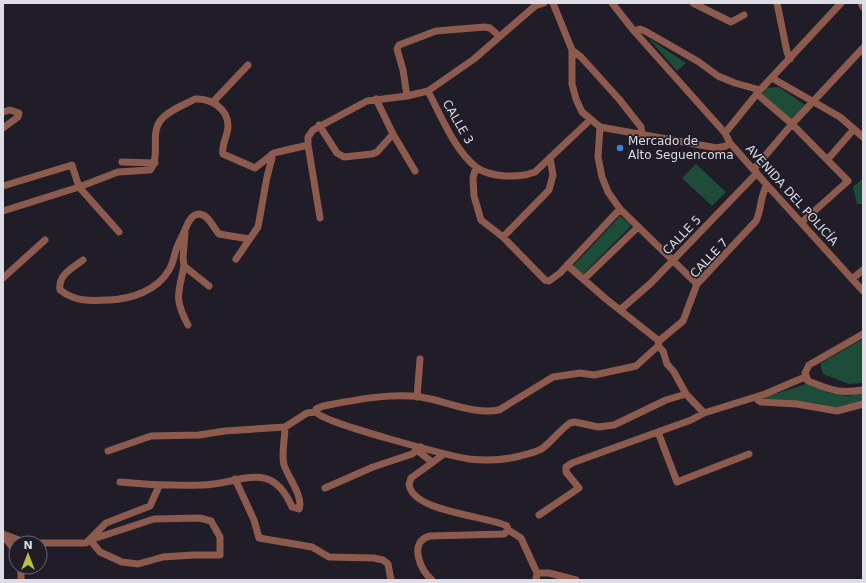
<svg xmlns="http://www.w3.org/2000/svg" width="866" height="583" font-family="'DejaVu Sans',sans-serif">
  <style>
    .green { fill: #1d4d39 }
    .lines { fill: none; stroke-linecap: round; stroke-linejoin: round }
    .street { stroke: #8c5b4d; stroke-width: 7 }
    .shop-dot { fill: #3f7fe0; stroke: #201c28; stroke-width: 1.5 }
    .labels { text-anchor: middle; stroke-width: 3.5; stroke-linejoin: round; paint-order: stroke }
    .street-label { font-size: 12px; fill: #dedce4; stroke: #201c28 }
    .poi-label { font-size: 12px; fill: #dedce4; stroke: #201c28; text-anchor: start }
  </style>
  <rect width="100%" height="100%" fill="#201c28"/>
  <path class="green" d="M 648,38 L 686,63 L 677,71 Z
    M 779,87 L 805,105 L 791,121 L 762,95 L 767,88 Z
    M 696,164 L 726,192 L 712,206 L 682,178 Z
    M 863,178 L 863,216 L 862,204 L 857,204 L 853,187 Z
    M 620,216 L 631,225 L 630,227 L 583,274 L 574,269 L 574,265 Z
    M 863,339 L 863,383 L 849,384 L 823,374 L 821,368 L 821,363 Z
    M 806,384 L 833,394 L 848,396 L 863,392 L 863,402 L 845,407 L 833,407 L 814,403 L 762,398 Z"/>
  <g class="lines">
    <path class="street" d="M 553,3 L 572,50 L 581,57 L 619,99 L 641,127 L 642,136
      M 612,3 L 634,31 L 725,133 L 730,143 L 767,185 L 863,291
      M 693,3 L 731,22 L 744,15
      M 777,3 L 787,52 L 790,59
      M 861,3 L 863,7
      M 634,31 L 640,29 L 645,31 L 699,62 L 718,76 L 735,83 L 760,90
      M 572,50 L 572,84 L 576,99 L 582,112 L 600,127 L 717,148 L 726,146 L 730,143
      M 772,78 L 840,117 L 863,137
      M 428,91 C 440,114 455,151 476,167 C 483,173 495,175 505,176 C 516,176 525,176 535,172 L 590,120
      M 757,94 L 792,124 L 848,181 L 802,222
      M 407,96 L 403,70 L 397,49 L 399,45 L 436,31 L 485,27 L 490,28 L 499,36
      M 376,99 L 393,134 L 415,171
      M 213,102 L 248,65
      M 3,112 L 10,110 L 19,113 L 18,117 L 3,128
      M 319,125 L 337,153 L 344,157 L 372,154 L 377,152 L 393,134
      M 600,127 L 598,157 L 602,177 L 608,192 L 620,209 L 697,284
      M 725,133 L 760,90 L 841,3
      M 828,159 L 854,129
      M 122,162 L 155,163
      M 476,167 L 473,178 L 474,196 L 481,220 L 503,237 L 545,280 L 549,281 L 560,273 L 620,209
      M 754,169 L 792,124 L 863,48
      M 3,186 L 72,165 L 79,187 L 119,232
      M 3,211 L 79,187 L 118,172 L 150,170 C 161,156 150,135 160,121 C 167,111 184,105 195,99 C 210,98 228,108 228,126 C 228,136 221,145 223,154 L 255,168 L 274,153 L 308,145
      M 320,218 L 308,145 L 308,137 L 313,130 L 367,101 L 407,96 L 428,91 L 474,59 L 535,6 L 544,3
      M 185,233 L 183,258 L 184,266 L 209,286
      M 503,237 L 549,190 L 553,175 L 550,159
      M 236,259 L 258,227 L 267,177 L 272,158 L 272,154
      M 83,260 C 71,269 58,275 60,290 C 76,302 90,301 109,300 C 131,299 157,291 169,270 C 173,264 174,256 176,250 C 178,243 182,237 185,230 C 187,225 189,218 195,215 C 207,210 213,228 219,234 L 249,239
      M 567,265 L 606,299 L 659,341
      M 184,266 C 178,295 174,298 188,325
      M 3,278 L 45,240
      M 584,279 L 638,227
      M 852,279 L 863,270
      M 620,310 L 651,283 L 757,173
      M 863,334 L 809,365 L 805,373 L 808,381 C 831,390 838,394 863,390
      M 659,341 L 683,321 L 697,284 L 756,221 C 762,209 760,195 767,185
      M 658,346 L 663,351 L 667,364 L 674,372 L 686,394 L 704,413
      M 417,397 L 420,359
      M 756,397 L 758,400 L 761,402 L 797,404 L 837,411 L 863,404
      M 316,412 C 323,423 450,456 469,459 C 486,461 504,460 520,456 C 527,454 538,452 543,448 C 553,440 560,430 570,423 L 575,422 L 598,427 L 614,425 L 666,400 L 686,394
      M 658,432 L 677,482 L 749,454
      M 108,451 L 151,436 L 199,435 L 225,431 L 285,427 L 307,413 L 316,412 L 316,409 L 323,406 C 355,400 388,393 421,397 C 446,401 474,415 499,410 L 553,377 L 580,373 L 594,375 L 636,366 L 658,346 L 659,341
      M 418,451 L 432,462
      M 235,479 L 254,520 L 259,538 L 312,547 L 329,557 L 374,558 L 383,560 L 388,564 L 391,580
      M 120,482 C 148,485 175,486 203,485 C 241,484 271,458 292,507 L 299,509 C 304,498 288,477 284,465 C 281,454 285,439 285,427
      M 325,488 L 373,467 L 412,454 L 421,447
      M 539,515 L 579,488 L 566,472 L 566,467 L 572,463 L 691,420 L 704,413 L 765,394 L 805,377
      M 200,518 L 211,521 L 220,537 L 220,555 L 193,555 L 163,557 L 138,564 L 122,562 L 100,552 L 90,540 L 154,519 Z
      M 508,530 L 521,538 L 537,573 L 536,580
      M 3,534 L 27,543 L 34,543
      M 3,535 L 16,552
      M 40,543 L 86,543 L 106,523 L 150,506 L 159,486
      M 537,573 L 549,573 L 576,580
      M 21,580 L 21,567
      M 432,580 C 420,571 408,541 430,536 L 504,534 L 508,530 L 507,526 C 484,515 412,512 409,484 L 411,478 L 444,454"/>
  </g>
  <circle class="shop-dot" cx="620" cy="148" r="4"/>
  <g class="labels">
    <g class="street-label">
      <text transform="translate(458 122) rotate(60)" y="4">CALLE 3</text>
      <text transform="translate(792 195) rotate(48)" y="4">AVENIDA DEL POLICÍA</text>
      <text transform="translate(682 235) rotate(-46)" y="4">CALLE 5</text>
      <text transform="translate(709 258) rotate(-47)" y="4">CALLE 7</text>
    </g>
    <g class="poi-label">
      <text x="628" y="145">Mercado de<tspan x="628" dy="14">Alto Seguencoma</tspan></text>
    </g>
  </g>
  <rect width="866" height="583" fill="none" stroke="#dedce4" stroke-width="8"/>
  <g transform="translate(28 555)"><circle r="19" fill="#201c28" stroke="#6c6973"/>
  <path d="M0-3L7 15L0 10L-7 15Z" fill="#c0be40"/>
  <text y="-6" font-size="11" font-weight="bold" text-anchor="middle" fill="#dedce4">N</text>
  </g>
</svg>
